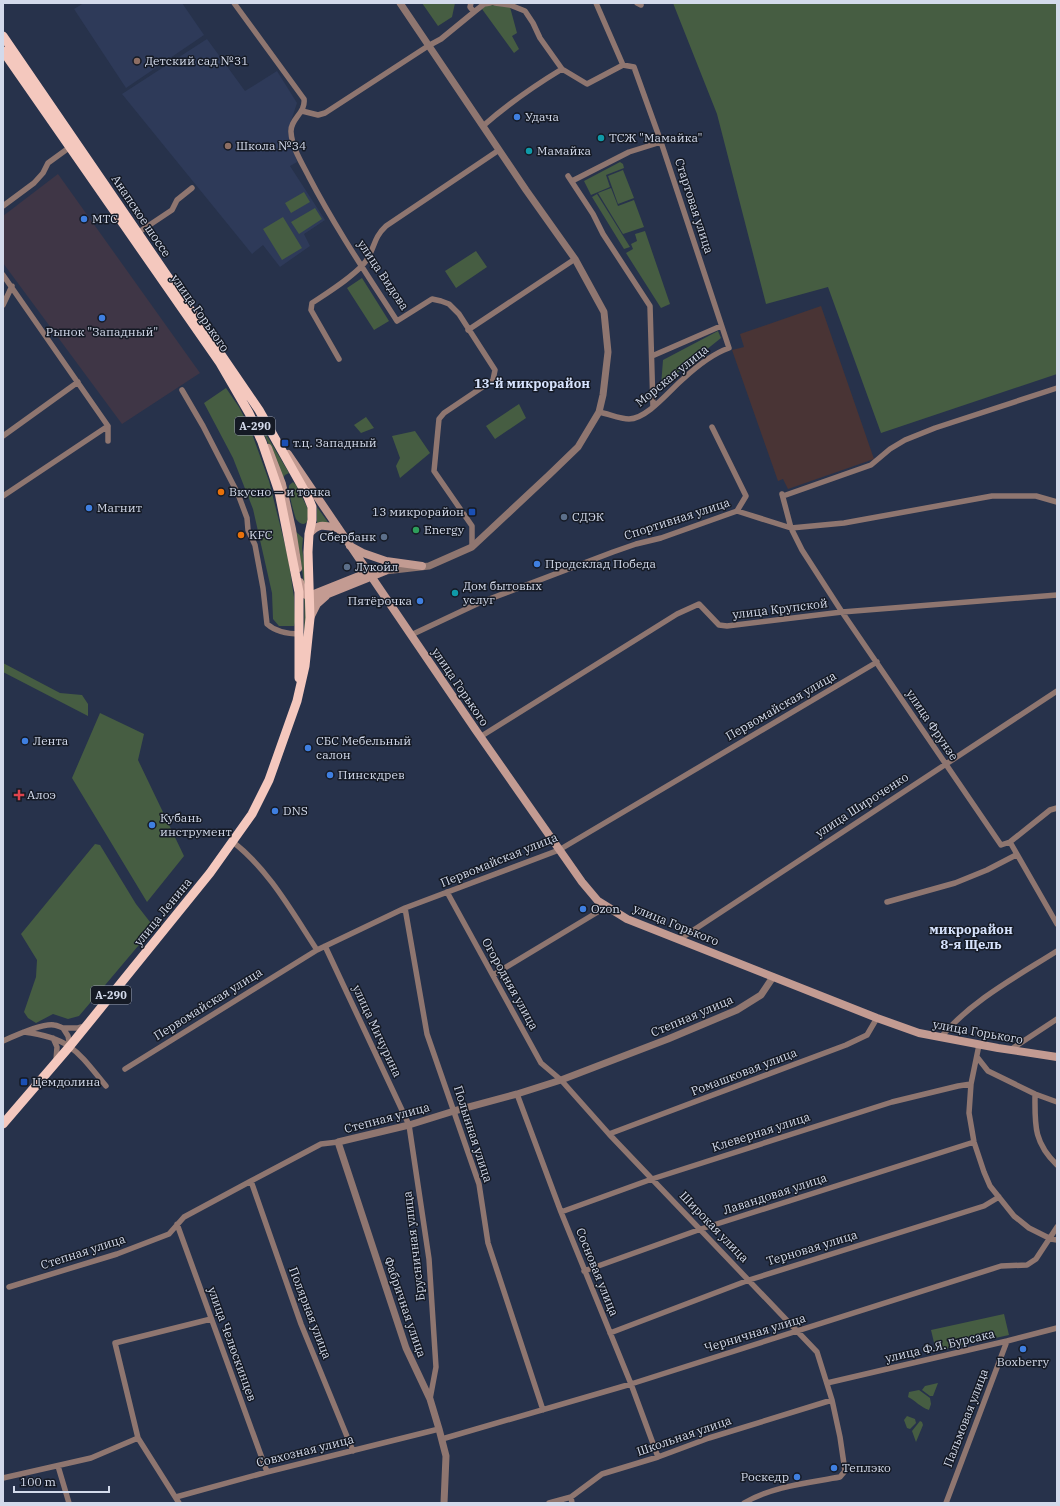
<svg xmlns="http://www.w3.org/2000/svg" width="1060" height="1506" font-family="'IBM Plex Serif',serif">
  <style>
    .commercial { fill: #3f3646 }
    .industrial { fill: #493435 }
    .built { fill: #2e3a59 }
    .green { fill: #465d42 }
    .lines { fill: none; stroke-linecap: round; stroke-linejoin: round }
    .minor { stroke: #8f7670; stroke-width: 5.5 }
    .tertiary { stroke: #8f7670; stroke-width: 7 }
    .secondary { stroke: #c39b92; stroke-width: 8 }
    .trunk { stroke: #f4c8be; stroke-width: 9 }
    .education-dot { fill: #8d6e63; stroke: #151a25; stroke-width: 1.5 }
    .shop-dot { fill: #3f7fe0; stroke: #151a25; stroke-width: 1.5 }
    .culture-dot { fill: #0f9aa8; stroke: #151a25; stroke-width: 1.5 }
    .transit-dot { fill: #1a4fb4; stroke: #151a25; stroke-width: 1.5 }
    .food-dot { fill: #e8710a; stroke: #151a25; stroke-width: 1.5 }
    .service-dot { fill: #5c6f8a; stroke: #151a25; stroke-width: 1.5 }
    .leisure-dot { fill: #2e9e5b; stroke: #151a25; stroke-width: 1.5 }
    .health-dot { fill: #e0444e; stroke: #151a25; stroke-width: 1.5 }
    .labels { text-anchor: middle; stroke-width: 3; stroke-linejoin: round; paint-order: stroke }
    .shield { fill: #151a25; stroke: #9aa0b0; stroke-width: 1 }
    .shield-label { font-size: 11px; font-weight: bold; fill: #d3daeb }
    .poi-label { font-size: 12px; fill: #d3daeb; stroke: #151a25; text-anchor: start }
    .street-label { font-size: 12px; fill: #d3daeb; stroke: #151a25 }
    .neighbourhood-label { font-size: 13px; font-weight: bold; fill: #d6e2fc; stroke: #151a25 }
  </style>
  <rect width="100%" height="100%" fill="#27324b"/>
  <path class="commercial" d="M 58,174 L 200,373 L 122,424 L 3,263 L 3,216 Z"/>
  <path class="industrial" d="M 821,306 L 874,459 L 788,489 L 783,479 L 778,481 L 732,350 L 744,347 L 740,334 Z"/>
  <path class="built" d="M 84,3 L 182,3 L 204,35 L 126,88 L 74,9 Z
    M 207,39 L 245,91 L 277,71 L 297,103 L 288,130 L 297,162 L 290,166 L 325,220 L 304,234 L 310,246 L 280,267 L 263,245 L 252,254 L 122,94 Z"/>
  <path class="green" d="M 422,3 L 455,3 L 452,17 L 438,26 Z
    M 673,3 L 1057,3 L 1057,374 L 881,433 L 828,287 L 766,304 L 717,114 Z
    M 492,5 L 510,7 L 517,33 L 512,36 L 519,49 L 514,53 L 482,9 L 485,6 Z
    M 620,162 L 623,164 L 624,168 L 606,175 L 610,187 L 591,195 L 584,181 Z
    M 623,170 L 634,198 L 618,204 L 608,176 Z
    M 611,188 L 618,206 L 634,200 L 644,227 L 623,234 L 598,193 Z
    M 304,192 L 310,202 L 291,213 L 285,203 Z
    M 597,194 L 630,247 L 624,249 L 592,197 Z
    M 315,208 L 322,219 L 299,234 L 291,222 Z
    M 283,217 L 302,248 L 282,260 L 263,229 Z
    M 645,231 L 670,304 L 661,308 L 626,253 L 633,249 L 631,244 L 637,241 L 635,234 Z
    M 476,251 L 487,267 L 456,288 L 445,271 Z
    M 362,278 L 389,321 L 374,330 L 347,288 Z
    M 718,331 L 721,338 L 661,386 L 663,360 Z
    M 226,388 L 239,407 L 250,428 L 269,481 L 288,557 L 294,597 L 295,622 L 294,626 L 279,626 L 273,619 L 272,593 L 253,509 L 233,458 L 204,403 Z
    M 519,404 L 526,418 L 495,439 L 486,426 Z
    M 366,417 L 374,428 L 361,433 L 354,425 Z
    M 264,431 L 289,473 L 285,475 L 283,478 L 274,456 L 263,432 Z
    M 415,431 L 430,453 L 400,478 L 396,466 L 400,458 L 392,436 Z
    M 293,482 L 296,485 L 309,511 L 307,522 L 304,524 C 301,524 298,522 296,519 C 294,514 288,491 289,487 C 289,484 291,484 293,482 Z
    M 317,507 L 330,525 L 317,524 Z
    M 295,531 L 303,538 L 302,548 L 309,597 L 302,664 C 304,640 305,617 304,593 C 304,572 299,552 295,531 Z
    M 3,663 L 60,693 L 82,695 L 88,704 L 88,716 L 3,672 Z
    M 100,713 L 144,734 L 138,760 L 184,856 L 147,902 L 72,778 Z
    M 95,844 L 100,845 L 136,904 L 150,922 L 149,933 L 79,1016 L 68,1019 L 53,1014 L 36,1023 L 28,1018 L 24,1012 L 36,977 L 37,960 L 21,934 Z
    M 1004,1314 L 1009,1335 L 936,1351 L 931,1330 Z
    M 938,1383 L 933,1396 L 930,1396 L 922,1390 L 925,1386 Z
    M 919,1390 L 930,1398 L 931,1404 L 929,1410 C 920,1407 916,1401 908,1397 L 909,1392 Z
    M 907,1416 L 915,1419 L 916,1423 L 910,1429 L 907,1428 L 904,1420 Z
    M 920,1421 L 922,1422 L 923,1425 L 916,1442 L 912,1431 Z"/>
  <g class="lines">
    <path class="minor" d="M 234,3 L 304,99 C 306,113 290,119 291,132 C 292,148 302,163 309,177 C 335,227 366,273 397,321 L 432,299 L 441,301 L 449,304 L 459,314 L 495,370 L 493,380 L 444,413 L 439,419 L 434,471 L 472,526 L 472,547
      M 495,3 L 510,5 L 525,11 L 533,23 L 540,38 L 562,69 L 587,84 L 623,65
      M 596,3 L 623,65 L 634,67 L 661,142 L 729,348 C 712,354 696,367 683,379 C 670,390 647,419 629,419 C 620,419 609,414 599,412
      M 637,3 L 641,5
      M 474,12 L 484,4 L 490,3
      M 302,111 L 318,115 L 325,113 L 428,46 L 441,39 L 474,12 L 470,7 L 471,3
      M 483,126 C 508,104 534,86 562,69
      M 568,176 L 593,214 L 603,234 L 650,306 L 653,407
      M 572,181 L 629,152 L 661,142
      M 3,206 L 34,183 L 43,173 L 48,163 L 70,147
      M 136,234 L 172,210 L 177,200 L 192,188
      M 3,275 L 108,426 L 108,441
      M 3,305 L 12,286
      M 468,330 L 575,259
      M 652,356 L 721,326
      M 339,359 L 311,310 L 312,303 C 327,293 356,275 366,261 C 375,248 373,238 386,226 L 499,150
      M 182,390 L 203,426 L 238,494 L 247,518 L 248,530 L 255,545 L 263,588 L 267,624 C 276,632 288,634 300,634
      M 712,427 L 746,496 L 737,511
      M 3,436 L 78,382
      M 782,494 L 791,528 L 802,550 L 842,612 L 1001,845 L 1010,842 L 1050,810 L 1057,808
      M 3,496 L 108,426
      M 783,496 L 871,465 L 890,449 L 905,440 L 935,428 L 1057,388
      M 411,635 L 479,603 L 613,552 L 636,544 L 661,538 L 737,511 L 791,528 L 844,523 L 992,496 L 1036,496 L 1057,502
      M 480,737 L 677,614 L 699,604 L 719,625 L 727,626 L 842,612 L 1057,595
      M 233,842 C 269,870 292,912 317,950
      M 1010,842 L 1057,924
      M 447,892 L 541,1063 L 561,1080 L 609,1134 L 817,1352 L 832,1400 L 840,1437 L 845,1471 L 840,1477 C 808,1483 773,1486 744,1503
      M 887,902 L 955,883 L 987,870 L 1016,855
      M 405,908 L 427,1034 L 479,1184 L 488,1243 L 543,1410
      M 680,939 L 1057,691
      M 325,946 L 409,1125 L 429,1259 L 436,1367 L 430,1399
      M 493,975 L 606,907
      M 63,1028 L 78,1028 L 85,1026
      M 24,1032 C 71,1038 78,1052 106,1086
      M 53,1038 L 57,1047 L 56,1061
      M 940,1038 C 972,1000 1016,977 1057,951
      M 3,1041 C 14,1036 43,1023 54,1025 C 57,1025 60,1027 63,1028 L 68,1036 L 70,1046
      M 979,1045 L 971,1084 L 969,1113 L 974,1142 L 984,1172 L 990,1186 L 1014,1216 L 1029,1228 L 1051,1239 L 1057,1240
      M 1010,1050 L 1057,1019
      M 977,1057 L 988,1071 L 1035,1094 L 1057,1102
      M 125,1069 L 317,950 L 405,908 L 559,850 L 877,662
      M 517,1094 L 561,1212 L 631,1384 L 658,1457
      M 1035,1094 C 1035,1124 1033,1142 1057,1165
      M 609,1134 L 846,1045 L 867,1035 L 877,1018
      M 251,1181 L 301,1324 L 353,1451
      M 561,1212 L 652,1179 L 892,1102 L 958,1086 L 971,1084
      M 177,1224 L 267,1472
      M 584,1271 L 701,1229 L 974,1142
      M 9,1287 L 117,1254 L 169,1234 L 184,1217 L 251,1181 L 321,1144 L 338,1142
      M 610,1333 L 749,1280 L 984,1206 L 999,1197
      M 827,1383 L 1007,1341 L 1057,1328
      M 442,1439 L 631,1384 L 1001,1266 L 1027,1265 L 1036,1259 L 1057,1227
      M 58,1466 L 69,1503
      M 3,1478 L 91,1458 L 138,1438
      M 176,1497 L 267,1472 L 439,1429
      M 571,1497 L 572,1503
      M 179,1503 L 138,1438 L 115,1343 L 211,1319
      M 549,1503 L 571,1497 L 602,1474 L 658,1457 L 709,1438 L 832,1400
      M 946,1503 L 1007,1341"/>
    <path class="tertiary" d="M 385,571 L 429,566 L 472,547 L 549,475 L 578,447 L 599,412 L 603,395 L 608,352 L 604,312 L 575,259 L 526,190 L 400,3
      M 444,1503 L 446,1456 L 439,1429 L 430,1399 L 406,1348 L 338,1142 L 409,1125 L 454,1111 L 517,1094 L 561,1080 L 668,1039 L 737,1010 L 761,995 L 773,977"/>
    <path class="secondary" d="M 268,448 L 282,484 L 292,529 L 298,568
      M 288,454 L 475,729 L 582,882 L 598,901 L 627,919 L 877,1018 L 919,1033 L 998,1048 L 1057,1057
      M 309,534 C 319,523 323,525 337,528
      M 350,546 L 363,553 L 386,561 L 422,566
      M 300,582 L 304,594 L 313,598 L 318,598 L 385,571
      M 314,594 L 364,574
      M 310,618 L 317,604 L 326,596"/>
    <path class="trunk" d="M 3,36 L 259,410 L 308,497 L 312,507 L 312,520 L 309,534 L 308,552 L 310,618 L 305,666 L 297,701 L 269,780 L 252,814 L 210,873 L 70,1046 L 3,1124
      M 3,51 L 220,363 L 249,413 L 262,442 L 279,492 L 299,592 L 299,678"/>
  </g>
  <g class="education-dot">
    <circle cx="137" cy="61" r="4"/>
    <circle cx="228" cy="146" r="4"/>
  </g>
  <g class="shop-dot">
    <circle cx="517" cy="117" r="4"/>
    <circle cx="84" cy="219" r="4"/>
    <circle cx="102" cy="318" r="4"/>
    <circle cx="89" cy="508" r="4"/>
    <circle cx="537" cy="564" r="4"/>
    <circle cx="420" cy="601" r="4"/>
    <circle cx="25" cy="741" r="4"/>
    <circle cx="308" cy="748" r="4"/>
    <circle cx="330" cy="775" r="4"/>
    <circle cx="275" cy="811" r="4"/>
    <circle cx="152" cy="825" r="4"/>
    <circle cx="583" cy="909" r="4"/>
    <circle cx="1023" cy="1349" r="4"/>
    <circle cx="834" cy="1468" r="4"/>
    <circle cx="797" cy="1477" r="4"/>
  </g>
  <g class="culture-dot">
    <circle cx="601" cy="138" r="4"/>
    <circle cx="529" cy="151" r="4"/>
    <circle cx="455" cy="593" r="4"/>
  </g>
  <g class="transit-dot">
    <rect x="281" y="439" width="8" height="8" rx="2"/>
    <rect x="468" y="508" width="8" height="8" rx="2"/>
    <rect x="20" y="1078" width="8" height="8" rx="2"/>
  </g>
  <g class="food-dot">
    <circle cx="221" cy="492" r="4"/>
    <circle cx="241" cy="535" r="4"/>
  </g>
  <g class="service-dot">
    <circle cx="564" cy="517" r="4"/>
    <circle cx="384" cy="537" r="4"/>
    <circle cx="347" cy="567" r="4"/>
  </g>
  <circle class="leisure-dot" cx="416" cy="530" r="4"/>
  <path class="health-dot" d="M17 789h4v4h4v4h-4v4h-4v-4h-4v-4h4z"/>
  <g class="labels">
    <g class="shield">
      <rect x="235" y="417" width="40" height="18" rx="3"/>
      <rect x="91" y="986" width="40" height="18" rx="3"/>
    </g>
    <g class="shield-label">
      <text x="255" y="430">А-290</text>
      <text x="111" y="999">А-290</text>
    </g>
    <g class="poi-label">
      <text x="145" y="65">Детский сад №31</text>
      <text x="525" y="121">Удача</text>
      <text x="609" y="142">ТСЖ "Мамайка"</text>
      <text x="236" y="150">Школа №34</text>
      <text x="537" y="155">Мамайка</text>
      <text x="92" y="223">МТС</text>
      <text x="102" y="336" text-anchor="middle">Рынок "Западный"</text>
      <text x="293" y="447">т.ц. Западный</text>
      <text x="229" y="496">Вкусно — и точка</text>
      <text x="97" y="512">Магнит</text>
      <text x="464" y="516" text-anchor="end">13 микрорайон</text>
      <text x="572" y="521">СДЭК</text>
      <text x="424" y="534">Energy</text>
      <text x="249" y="539">KFC</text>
      <text x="376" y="541" text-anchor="end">Сбербанк</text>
      <text x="545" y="568">Продсклад Победа</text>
      <text x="355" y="571">Лукойл</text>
      <text x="463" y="590">Дом бытовых<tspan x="463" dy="14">услуг</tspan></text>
      <text x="412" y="605" text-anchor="end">Пятёрочка</text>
      <text x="33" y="745">Лента</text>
      <text x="316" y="745">СБС Мебельный<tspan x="316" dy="14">салон</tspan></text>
      <text x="338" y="779">Пинскдрев</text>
      <text x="27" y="799">Алоэ</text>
      <text x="283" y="815">DNS</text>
      <text x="160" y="822">Кубань<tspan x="160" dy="14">инструмент</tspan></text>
      <text x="591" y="913">Ozon</text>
      <text x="32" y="1086">Цемдолина</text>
      <text x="1023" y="1366" text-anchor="middle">Boxberry</text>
      <text x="842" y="1472">Теплэко</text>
      <text x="789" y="1481" text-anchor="end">Роскедр</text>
    </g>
    <g class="street-label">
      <text transform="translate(694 206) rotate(72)" y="4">Стартовая улица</text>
      <text transform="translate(141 216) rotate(56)" y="4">Анапское шоссе</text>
      <text transform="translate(383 275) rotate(56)" y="4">улица Видова</text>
      <text transform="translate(200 313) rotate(55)" y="4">улица Горького</text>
      <text transform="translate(672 376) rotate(-39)" y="4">Морская улица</text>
      <text transform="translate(677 519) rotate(-18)" y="4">Спортивная улица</text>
      <text transform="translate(780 609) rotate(-7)" y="4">улица Крупской</text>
      <text transform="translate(460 687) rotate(56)" y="4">улица Горького</text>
      <text transform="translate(781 706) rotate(-30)" y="4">Первомайская улица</text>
      <text transform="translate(932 725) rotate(56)" y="4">улица Фрунзе</text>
      <text transform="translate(862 805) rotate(-33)" y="4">улица Широченко</text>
      <text transform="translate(499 860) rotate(-22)" y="4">Первомайская улица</text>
      <text transform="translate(163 912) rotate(-51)" y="4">улица Ленина</text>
      <text transform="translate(676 925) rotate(22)" y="4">улица Горького</text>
      <text transform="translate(510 984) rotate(61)" y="4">Огородняя улица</text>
      <text transform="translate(208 1004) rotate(-32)" y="4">Первомайская улица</text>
      <text transform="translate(692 1016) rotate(-23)" y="4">Степная улица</text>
      <text transform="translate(377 1031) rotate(65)" y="4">улица Мичурина</text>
      <text transform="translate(978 1032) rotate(10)" y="4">улица Горького</text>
      <text transform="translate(744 1072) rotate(-21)" y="4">Ромашковая улица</text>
      <text transform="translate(387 1118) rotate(-15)" y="4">Степная улица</text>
      <text transform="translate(761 1132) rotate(-18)" y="4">Клеверная улица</text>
      <text transform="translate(473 1134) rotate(72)" y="4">Полынная улица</text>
      <text transform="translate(775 1194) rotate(-18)" y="4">Лавандовая улица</text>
      <text transform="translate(714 1227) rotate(46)" y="4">Широкая улица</text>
      <text transform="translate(414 1246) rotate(-97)" y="4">Брусничная улица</text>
      <text transform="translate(812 1248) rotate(-17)" y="4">Терновая улица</text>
      <text transform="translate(83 1252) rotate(-18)" y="4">Степная улица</text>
      <text transform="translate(597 1272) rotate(68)" y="4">Сосновая улица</text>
      <text transform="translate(405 1307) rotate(71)" y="4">Фабричная улица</text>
      <text transform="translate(310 1313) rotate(69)" y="4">Полярная улица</text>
      <text transform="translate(755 1333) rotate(-17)" y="4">Черничная улица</text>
      <text transform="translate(232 1344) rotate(70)" y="4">улица Челюскинцев</text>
      <text transform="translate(940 1346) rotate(-13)" y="4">улица Ф.Я. Бурсака</text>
      <text transform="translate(966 1418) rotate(-69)" y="4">Пальмовая улица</text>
      <text transform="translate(684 1436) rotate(-19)" y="4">Школьная улица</text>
      <text transform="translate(305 1451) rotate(-14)" y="4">Совхозная улица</text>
    </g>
    <g class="neighbourhood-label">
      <text x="532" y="388">13-й микрорайон</text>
      <text x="971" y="934">микрорайон<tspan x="971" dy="15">8-я Щель</tspan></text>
    </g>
  </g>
  <rect width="1060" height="1506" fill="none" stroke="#d3daeb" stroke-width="8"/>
  <path d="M14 1486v6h95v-6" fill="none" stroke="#d3daeb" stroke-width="2"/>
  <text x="20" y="1486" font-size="12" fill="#d3daeb" stroke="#151a25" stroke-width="3" paint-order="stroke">100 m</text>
</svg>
